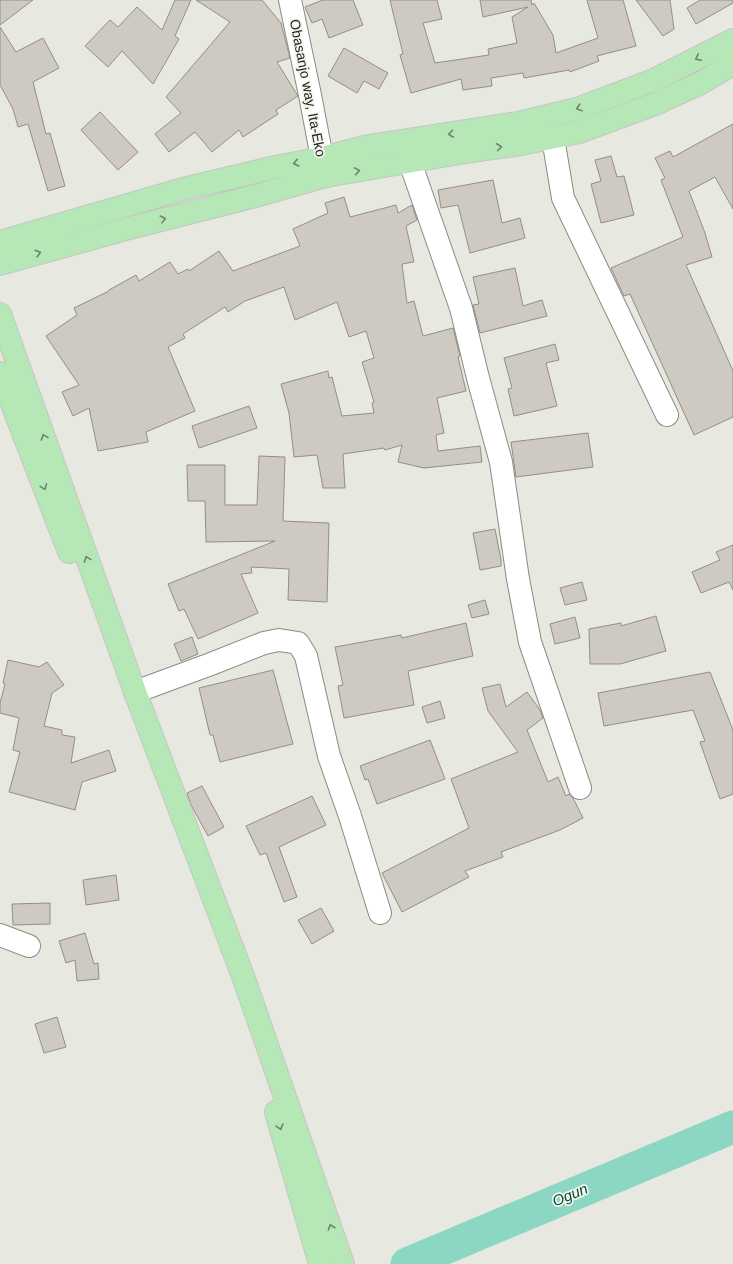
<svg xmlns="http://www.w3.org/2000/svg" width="733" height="1264" font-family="Helvetica,sans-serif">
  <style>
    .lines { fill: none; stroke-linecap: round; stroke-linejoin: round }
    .river { stroke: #8cd7c3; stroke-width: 33 }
    .building { fill: #cec9c1; stroke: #938f87 }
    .minor-casing { stroke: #8a8c83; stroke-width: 24 }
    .major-casing { stroke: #c5c6c4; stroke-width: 24 }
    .minor { stroke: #fff; stroke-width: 22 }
    .major { stroke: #b6e7b7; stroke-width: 22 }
    .oneway { stroke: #6c846a }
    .labels { text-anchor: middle; stroke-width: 3.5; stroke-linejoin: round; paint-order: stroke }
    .street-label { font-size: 14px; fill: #21221e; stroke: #f4f6ec }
    .water-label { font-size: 15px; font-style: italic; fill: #03493c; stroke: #f4f6ec }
  </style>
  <rect width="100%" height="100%" fill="#e7e8df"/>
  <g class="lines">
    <path class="river" d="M 407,1264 L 733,1127"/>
  </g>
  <path class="building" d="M 0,0 L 33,0 L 0,25 Z
    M 175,0 L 191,0 L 175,36 L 179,39 L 153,84 L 122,51 L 108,67 L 85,46 L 110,20 L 118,27 L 137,7 L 162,30 Z
    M 196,0 L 262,0 L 281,23 L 290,58 L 277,62 L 298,96 L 276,110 L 278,114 L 243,137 L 239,130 L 212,152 L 195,132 L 169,152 L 155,134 L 181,113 L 166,97 L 230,22 Z
    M 323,0 L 353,0 L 363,25 L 329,38 L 322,19 L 312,23 L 305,7 Z
    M 390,0 L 437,0 L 442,19 L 423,23 L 435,63 L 489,55 L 488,49 L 517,43 L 512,17 L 528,7 L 483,17 L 480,0 L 531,0 L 532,5 L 534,3 L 553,35 L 556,53 L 598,38 L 587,0 L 623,0 L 636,46 L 597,56 L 599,61 L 570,72 L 569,70 L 524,78 L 523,73 L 491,78 L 492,86 L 463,90 L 461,79 L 411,93 L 400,55 L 403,54 Z
    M 636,0 L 670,0 L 674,29 L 663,36 Z
    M 700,0 L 733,0 L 733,3 L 696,24 L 687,8 Z
    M 0,27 L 16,52 L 43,38 L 59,68 L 33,82 L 46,134 L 50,133 L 65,186 L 48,191 L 28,124 L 18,127 L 13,109 L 0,85 Z
    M 344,48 L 388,73 L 379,89 L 364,81 L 357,93 L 328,76 Z
    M 100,112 L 138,152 L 118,170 L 81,130 Z
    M 733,124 L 733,209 L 715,177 L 689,191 L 705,233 L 712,257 L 686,265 L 733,371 L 733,417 L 694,435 L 630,294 L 624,296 L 611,268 L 683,237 L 661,180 L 665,178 L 655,158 L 670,151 L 673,157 Z
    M 611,156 L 617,177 L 624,176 L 634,215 L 601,223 L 591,184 L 601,181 L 595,160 Z
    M 493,180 L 502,223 L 520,218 L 525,238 L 470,253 L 458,205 L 441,208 L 438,190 Z
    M 344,197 L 350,217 L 396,205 L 398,213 L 412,205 L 417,220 L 406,226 L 414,262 L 402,264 L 407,303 L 414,301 L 423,336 L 453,328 L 460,356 L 458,357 L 466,391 L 437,398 L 444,433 L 436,435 L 438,451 L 480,446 L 482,462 L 424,468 L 398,462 L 402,445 L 385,450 L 384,448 L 343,454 L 345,488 L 323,488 L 317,455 L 294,457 L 289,413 L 281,384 L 328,371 L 329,378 L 332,377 L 342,416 L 374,413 L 372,403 L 374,402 L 362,362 L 374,358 L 366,331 L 349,337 L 337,302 L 295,320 L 284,287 L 245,301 L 228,312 L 225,307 L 183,334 L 185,338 L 168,347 L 195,411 L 146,432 L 148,442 L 98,451 L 89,408 L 73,416 L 62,392 L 79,385 L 46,336 L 77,315 L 74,308 L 109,291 L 109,290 L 136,275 L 139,281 L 170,262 L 178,274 L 188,269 L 189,271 L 219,251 L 233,271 L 300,246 L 293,229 L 328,213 L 325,203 Z
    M 515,268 L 523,306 L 542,300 L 547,316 L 480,333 L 473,305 L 479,304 L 473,277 Z
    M 555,344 L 559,360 L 546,363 L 557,406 L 514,416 L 508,389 L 512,388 L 504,358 Z
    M 249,406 L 257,428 L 199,448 L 192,426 Z
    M 588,433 L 593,467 L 516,477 L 511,442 Z
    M 259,456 L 285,457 L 283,521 L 329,523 L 327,602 L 288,600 L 289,569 L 251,567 L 252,573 L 241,574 L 258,613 L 198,639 L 184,609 L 179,611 L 168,584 L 275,541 L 206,542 L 205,501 L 188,501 L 187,465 L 225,465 L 225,505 L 257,505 Z
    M 495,529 L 501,560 L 501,566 L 480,570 L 473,533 Z
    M 733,545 L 733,590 L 729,582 L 701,593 L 692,572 L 720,560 L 716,552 Z
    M 582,582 L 587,600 L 565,605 L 560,588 Z
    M 485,600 L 489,614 L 472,618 L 468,605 Z
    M 656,616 L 666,651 L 620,664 L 590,664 L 589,629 L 621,623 L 621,626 Z
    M 575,617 L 580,638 L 555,644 L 550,624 Z
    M 466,623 L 473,656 L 408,671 L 414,705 L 344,718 L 338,686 L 343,685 L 335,647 L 401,635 L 402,638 Z
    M 192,637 L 198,654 L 181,661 L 174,644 Z
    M 8,660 L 39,667 L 47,662 L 64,685 L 52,693 L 44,726 L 62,730 L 62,735 L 75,737 L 71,763 L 109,750 L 116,771 L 82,782 L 75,810 L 9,792 L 20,752 L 13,750 L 19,718 L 0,713 L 0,703 L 5,684 L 3,683 Z
    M 273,670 L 293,744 L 220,762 L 213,735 L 210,735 L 199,688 Z
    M 710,672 L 733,730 L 733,794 L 720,799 L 700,742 L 705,741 L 693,710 L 604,726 L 598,693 Z
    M 500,684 L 506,707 L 527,692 L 540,710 L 543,718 L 527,730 L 548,782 L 558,777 L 566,796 L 569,794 L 573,798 L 583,818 L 560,830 L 501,852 L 503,857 L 465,871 L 469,877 L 402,912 L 382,873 L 469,828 L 451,779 L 518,752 L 488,711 L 482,688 Z
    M 440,701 L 445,718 L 427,723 L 422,707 Z
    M 430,740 L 445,779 L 377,804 L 368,779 L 365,780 L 360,766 Z
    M 202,786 L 224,827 L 208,836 L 191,805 L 187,793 Z
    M 312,796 L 326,825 L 279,847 L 297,897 L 284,902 L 266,853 L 260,855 L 246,826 Z
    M 116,875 L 119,900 L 86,905 L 83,880 Z
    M 50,903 L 50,924 L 13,925 L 12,904 Z
    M 321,908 L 334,931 L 312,944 L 298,920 Z
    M 85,933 L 94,964 L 98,963 L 99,979 L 77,981 L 75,960 L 66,963 L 59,941 Z
    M 57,1017 L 66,1047 L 44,1053 L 35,1024 Z"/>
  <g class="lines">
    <g class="minor-casing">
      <path id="minor" d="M 290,0 L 310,95 L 322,158 L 326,176
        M 553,138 L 563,198 L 667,415
        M 410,162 L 461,308 L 478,378 L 501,462 L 518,579 L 530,642 L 580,788
        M 135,692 L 211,664 L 264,643 L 279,640 L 298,643 L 306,656 L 329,756 L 350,816 L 380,913
        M 0,935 L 29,946"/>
    </g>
    <g class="major-casing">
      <path id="major" d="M 0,242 L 183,189 L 271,168 L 322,158 L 369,146 L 518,123 L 577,109 L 654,80 L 733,40
        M 0,264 L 126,229 L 259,195 L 326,176 L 465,152 L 521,144 L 579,132 L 655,104 L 701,83 L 733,64
        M 0,314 L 135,692 L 243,976 L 343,1264
        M 0,373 L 69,552
        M 276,1112 L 320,1264"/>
    </g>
    <use href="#minor" class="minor"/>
    <use href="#major" class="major"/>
  </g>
  <defs><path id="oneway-chevron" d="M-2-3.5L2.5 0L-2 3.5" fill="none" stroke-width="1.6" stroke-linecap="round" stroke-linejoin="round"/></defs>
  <g class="oneway">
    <use href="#oneway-chevron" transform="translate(698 58) rotate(153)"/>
    <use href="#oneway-chevron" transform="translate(579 108) rotate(162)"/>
    <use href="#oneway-chevron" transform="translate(451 134) rotate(172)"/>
    <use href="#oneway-chevron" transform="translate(499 147) rotate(-8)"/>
    <use href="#oneway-chevron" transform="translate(296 163) rotate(169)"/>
    <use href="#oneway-chevron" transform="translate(357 171) rotate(-10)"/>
    <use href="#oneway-chevron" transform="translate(163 219) rotate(-14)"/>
    <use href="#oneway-chevron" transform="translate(38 253) rotate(-16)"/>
    <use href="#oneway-chevron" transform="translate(44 437) rotate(-110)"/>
    <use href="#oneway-chevron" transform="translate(44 487) rotate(69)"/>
    <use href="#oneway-chevron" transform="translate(87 559) rotate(-110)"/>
    <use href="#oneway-chevron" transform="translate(280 1127) rotate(74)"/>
    <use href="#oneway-chevron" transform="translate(331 1227) rotate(-109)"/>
  </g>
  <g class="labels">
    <g class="street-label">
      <text transform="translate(308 88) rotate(79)" y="5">Obasanjo way, Ita-Eko</text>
    </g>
    <g class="water-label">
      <text transform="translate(570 1195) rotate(-23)" y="5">Ogun</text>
    </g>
  </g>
</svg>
